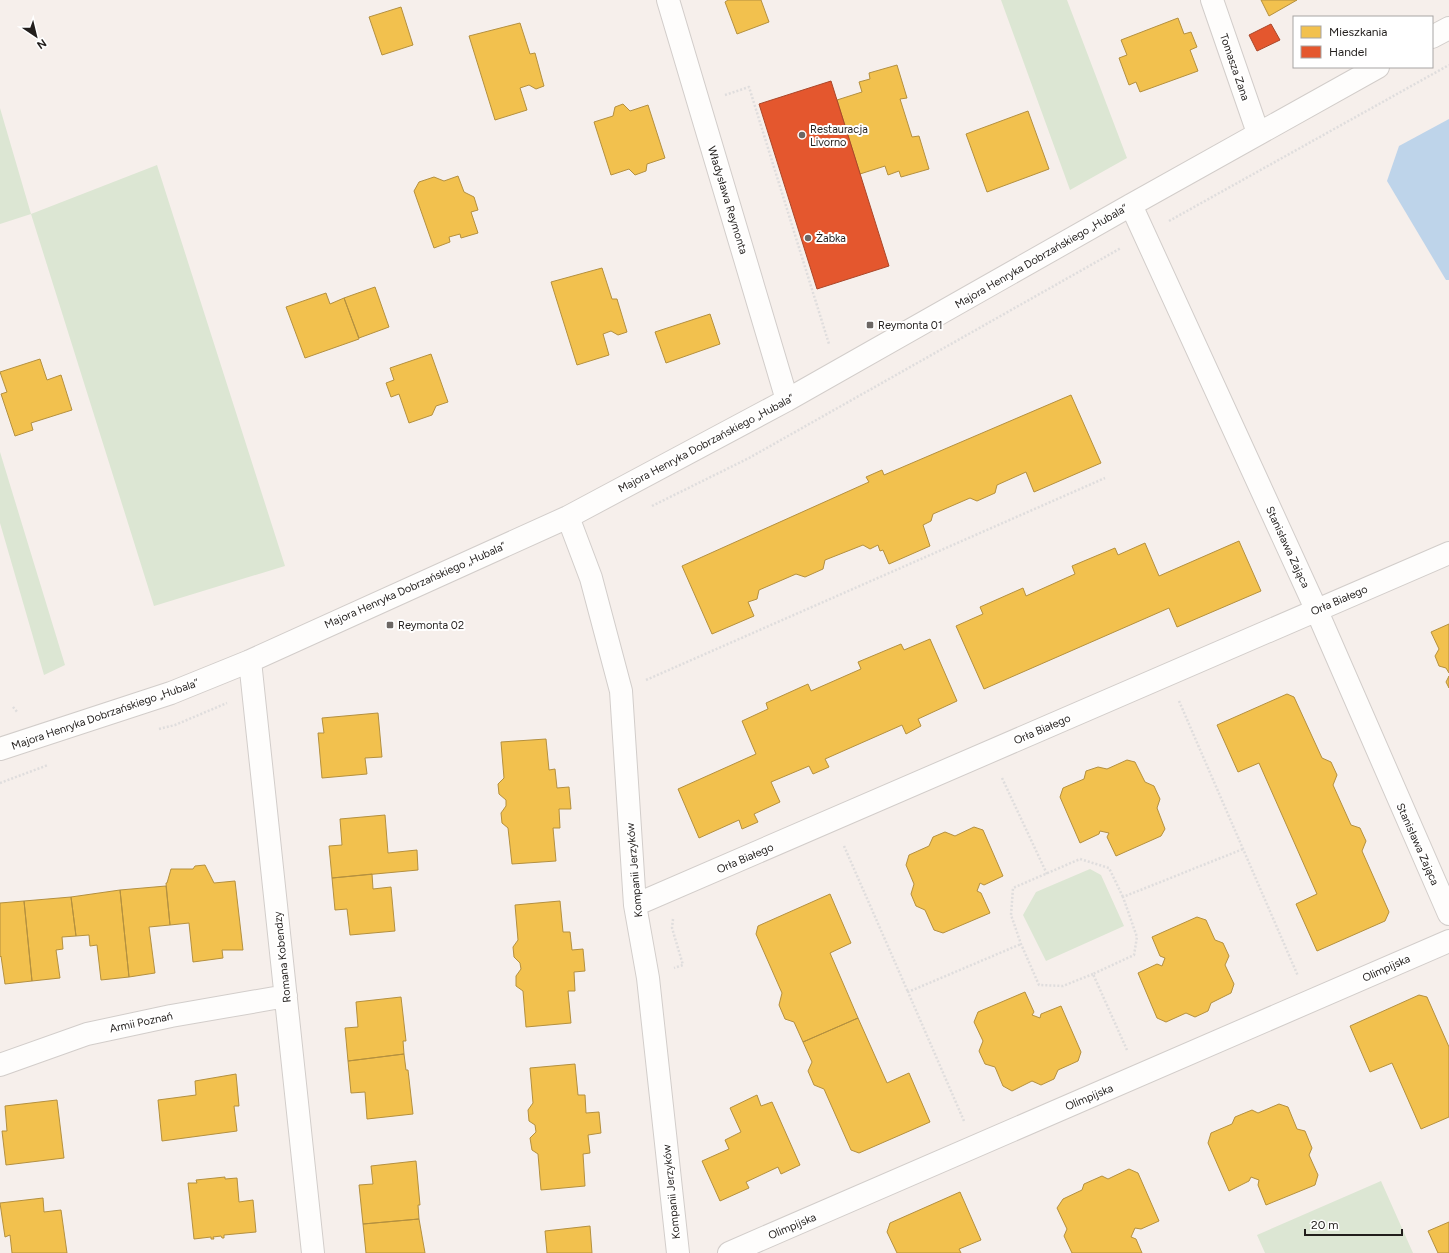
<svg xmlns="http://www.w3.org/2000/svg" width="1449" height="1253" font-family="Figtree,sans-serif">
  <style>
    .green { fill: #dce6d3 }
    .water { fill: #bed4ea }
    .homes { fill: #f2c14e; stroke: #b4903f }
    .shops { fill: #e4572e; stroke: #aa4629 }
    .lines { fill: none; stroke-linecap: round; stroke-linejoin: round }
    .minor-casing { stroke: #d2cdca; stroke-width: 24 }
    .path { stroke: #dfdddd; stroke-width: 2.5; stroke-dasharray: 2 2; stroke-linecap: butt }
    .minor { stroke: #fefdfc; stroke-width: 22 }
    .poi-dot { fill: #6c6764; stroke: #fff; stroke-width: 1.5 }
    .labels { text-anchor: middle; stroke-width: 4; stroke-linejoin: round; paint-order: stroke }
    .street-label { font-size: 11px; fill: #221e1c; stroke: #fff }
    .poi-label { font-size: 11px; fill: #221e1c; stroke: #fff; text-anchor: start }
  </style>
  <rect width="100%" height="100%" fill="#f6efeb"/>
  <path class="green" d="M 1001,0 L 1067,0 L 1127,158 L 1070,190 Z
    M 0,108 L 31,214 L 157,165 L 285,566 L 154,606 L 31,214 L 0,224 Z
    M 0,452 L 65,665 L 44,675 L 0,523 Z
    M 1090,869 L 1101,875 L 1124,926 L 1046,961 L 1023,915 L 1036,892 Z
    M 1381,1181 L 1413,1253 L 1265,1253 L 1257,1235 Z"/>
  <path class="water" d="M 1449,119 L 1449,280 L 1446,280 L 1387,181 L 1399,146 Z"/>
  <path class="homes" d="M 728,0 L 761,0 L 769,22 L 737,34 L 725,2 Z
    M 1261,0 L 1297,0 L 1269,16 Z
    M 401,7 L 413,45 L 382,55 L 369,17 Z
    M 1178,18 L 1184,34 L 1191,32 L 1197,47 L 1190,50 L 1198,71 L 1140,92 L 1136,82 L 1129,85 L 1119,58 L 1127,55 L 1121,40 Z
    M 520,23 L 530,54 L 535,53 L 544,86 L 536,89 L 529,85 L 520,88 L 527,110 L 495,120 L 469,36 Z
    M 897,65 L 907,98 L 900,99 L 912,137 L 919,136 L 929,169 L 901,177 L 899,171 L 888,175 L 885,166 L 860,174 L 837,100 L 862,92 L 859,82 L 870,79 L 869,73 Z
    M 623,104 L 630,111 L 648,105 L 665,158 L 647,164 L 646,171 L 635,175 L 629,169 L 611,175 L 594,122 L 613,116 L 615,107 Z
    M 1028,111 L 1049,169 L 987,192 L 966,134 Z
    M 458,176 L 464,192 L 474,197 L 478,210 L 471,212 L 478,233 L 461,238 L 460,234 L 449,237 L 450,242 L 434,248 L 414,191 L 419,182 L 434,177 L 444,181 Z
    M 602,268 L 612,299 L 617,299 L 627,332 L 618,335 L 611,331 L 603,334 L 609,355 L 577,365 L 551,282 Z
    M 375,287 L 389,327 L 359,338 L 344,298 Z
    M 326,293 L 330,304 L 344,298 L 359,339 L 305,358 L 286,307 Z
    M 710,314 L 720,344 L 666,363 L 655,332 Z
    M 431,354 L 448,402 L 436,406 L 432,415 L 409,423 L 399,394 L 391,397 L 386,383 L 394,380 L 390,368 Z
    M 40,359 L 47,380 L 61,375 L 72,410 L 31,423 L 33,430 L 15,436 L 1,394 L 7,392 L 0,372 Z
    M 1071,395 L 1101,463 L 1034,492 L 1026,472 L 997,485 L 995,493 L 977,501 L 970,498 L 933,514 L 931,521 L 923,525 L 930,546 L 889,564 L 883,550 L 880,551 L 878,545 L 870,549 L 863,545 L 825,560 L 823,569 L 805,577 L 796,574 L 759,590 L 757,599 L 748,602 L 754,616 L 712,634 L 682,566 L 869,482 L 866,477 L 882,470 L 884,475 Z
    M 1239,541 L 1261,591 L 1177,627 L 1169,608 L 984,689 L 956,626 L 983,614 L 980,607 L 1023,588 L 1026,596 L 1075,574 L 1072,566 L 1115,548 L 1118,555 L 1145,543 L 1159,576 Z
    M 1449,624 L 1449,673 L 1446,668 L 1439,666 L 1435,656 L 1439,649 L 1431,632 Z
    M 930,639 L 957,701 L 918,719 L 921,726 L 906,734 L 902,725 L 825,759 L 829,767 L 813,774 L 809,766 L 771,782 L 780,802 L 754,814 L 758,822 L 742,829 L 739,820 L 699,838 L 678,789 L 756,754 L 742,721 L 768,709 L 766,703 L 808,684 L 811,691 L 861,669 L 858,662 L 901,644 L 904,650 Z
    M 1449,676 L 1449,688 L 1446,682 Z
    M 1287,694 L 1294,697 L 1322,758 L 1331,762 L 1337,775 L 1333,785 L 1351,825 L 1360,828 L 1366,841 L 1362,851 L 1389,912 L 1385,921 L 1317,951 L 1296,904 L 1317,894 L 1259,763 L 1238,772 L 1217,725 Z
    M 378,713 L 382,757 L 365,758 L 367,774 L 322,778 L 318,733 L 324,733 L 322,718 Z
    M 546,739 L 549,770 L 555,769 L 557,788 L 569,787 L 571,809 L 559,809 L 560,828 L 553,828 L 556,861 L 512,864 L 508,828 L 502,823 L 501,813 L 506,806 L 506,800 L 499,794 L 498,784 L 504,778 L 501,742 Z
    M 1127,760 L 1135,762 L 1145,782 L 1154,786 L 1160,799 L 1157,808 L 1165,829 L 1161,836 L 1116,856 L 1107,837 L 1109,833 L 1100,831 L 1099,834 L 1080,843 L 1060,797 L 1063,788 L 1084,779 L 1086,771 L 1098,767 L 1107,769 Z
    M 385,815 L 388,853 L 417,850 L 418,870 L 332,878 L 329,846 L 342,845 L 340,819 Z
    M 974,827 L 983,830 L 1003,876 L 984,885 L 980,883 L 977,891 L 981,893 L 990,913 L 943,933 L 934,930 L 925,910 L 916,906 L 911,894 L 914,884 L 906,865 L 909,855 L 929,846 L 933,837 L 945,832 L 955,836 Z
    M 205,865 L 214,883 L 235,881 L 243,950 L 222,950 L 223,958 L 193,962 L 189,923 L 170,925 L 166,883 L 167,883 L 171,869 L 193,869 L 195,866 Z
    M 372,874 L 373,889 L 391,887 L 395,931 L 350,935 L 347,909 L 335,910 L 332,878 Z
    M 166,886 L 170,925 L 149,927 L 155,973 L 129,977 L 120,890 Z
    M 120,890 L 129,977 L 101,980 L 97,945 L 90,946 L 89,935 L 76,936 L 71,897 Z
    M 830,894 L 851,943 L 830,953 L 858,1018 L 803,1042 L 794,1022 L 785,1019 L 779,1005 L 782,993 L 756,934 L 758,926 Z
    M 71,897 L 76,936 L 62,937 L 63,949 L 56,950 L 60,978 L 32,981 L 24,901 Z
    M 24,901 L 32,981 L 5,984 L 1,956 L 0,957 L 0,903 Z
    M 560,901 L 563,932 L 570,932 L 572,950 L 583,949 L 585,971 L 574,972 L 575,991 L 568,991 L 571,1023 L 526,1027 L 523,991 L 516,986 L 516,976 L 521,969 L 520,963 L 514,957 L 513,947 L 518,940 L 515,905 Z
    M 1197,917 L 1206,920 L 1215,940 L 1223,943 L 1229,956 L 1225,965 L 1234,984 L 1231,993 L 1211,1003 L 1208,1011 L 1195,1017 L 1186,1013 L 1166,1022 L 1157,1018 L 1138,973 L 1157,964 L 1162,966 L 1165,958 L 1160,956 L 1152,937 Z
    M 1025,992 L 1034,1012 L 1032,1015 L 1040,1018 L 1041,1014 L 1061,1006 L 1081,1052 L 1078,1061 L 1058,1070 L 1054,1079 L 1041,1085 L 1032,1081 L 1012,1091 L 1003,1086 L 995,1067 L 985,1064 L 979,1051 L 983,1041 L 974,1022 L 978,1012 Z
    M 1419,995 L 1427,997 L 1449,1047 L 1449,1117 L 1421,1129 L 1392,1063 L 1370,1072 L 1350,1026 Z
    M 401,997 L 406,1041 L 403,1041 L 404,1054 L 348,1061 L 345,1028 L 358,1027 L 356,1002 Z
    M 858,1018 L 887,1083 L 909,1073 L 930,1122 L 859,1153 L 851,1150 L 824,1089 L 814,1085 L 808,1071 L 812,1062 L 803,1042 Z
    M 404,1054 L 406,1070 L 408,1070 L 413,1114 L 367,1119 L 365,1092 L 351,1093 L 348,1061 Z
    M 575,1064 L 578,1095 L 585,1095 L 586,1113 L 599,1112 L 601,1133 L 588,1135 L 590,1153 L 583,1154 L 585,1186 L 541,1190 L 538,1154 L 532,1150 L 530,1138 L 536,1132 L 535,1125 L 529,1121 L 528,1110 L 533,1103 L 530,1068 Z
    M 236,1074 L 239,1106 L 234,1106 L 237,1131 L 162,1141 L 158,1100 L 196,1095 L 195,1081 Z
    M 757,1095 L 761,1106 L 772,1102 L 800,1165 L 781,1174 L 778,1167 L 746,1182 L 749,1188 L 720,1201 L 702,1161 L 729,1149 L 725,1140 L 741,1132 L 730,1108 Z
    M 57,1100 L 64,1158 L 6,1165 L 2,1131 L 7,1131 L 5,1106 Z
    M 1279,1104 L 1288,1107 L 1297,1129 L 1305,1131 L 1312,1148 L 1309,1155 L 1318,1175 L 1315,1185 L 1266,1205 L 1258,1185 L 1259,1180 L 1251,1177 L 1249,1181 L 1229,1191 L 1208,1143 L 1211,1133 L 1232,1124 L 1235,1117 L 1252,1110 L 1258,1113 Z
    M 416,1161 L 420,1205 L 418,1205 L 419,1219 L 363,1224 L 359,1185 L 373,1184 L 371,1166 Z
    M 1129,1169 L 1138,1173 L 1159,1221 L 1141,1229 L 1135,1228 L 1131,1237 L 1136,1239 L 1142,1253 L 1072,1253 L 1064,1236 L 1067,1229 L 1057,1208 L 1063,1199 L 1082,1190 L 1084,1184 L 1102,1176 L 1108,1179 Z
    M 225,1177 L 225,1179 L 237,1178 L 239,1202 L 253,1200 L 256,1232 L 224,1235 L 224,1238 L 222,1238 L 221,1236 L 213,1237 L 214,1239 L 211,1239 L 211,1237 L 194,1239 L 188,1183 L 197,1183 L 196,1180 Z
    M 960,1192 L 981,1240 L 959,1249 L 961,1253 L 897,1253 L 887,1232 L 890,1223 Z
    M 43,1198 L 44,1212 L 61,1210 L 67,1253 L 12,1253 L 10,1235 L 5,1237 L 0,1203 Z
    M 419,1219 L 425,1253 L 366,1253 L 363,1224 Z
    M 1449,1222 L 1449,1253 L 1438,1253 L 1428,1231 Z
    M 590,1226 L 592,1253 L 547,1253 L 545,1231 Z"/>
  <path class="shops" d="M 1271,24 L 1280,40 L 1257,51 L 1249,35 Z
    M 831,81 L 889,266 L 817,289 L 759,104 Z"/>
  <g class="lines">
    <g class="minor-casing">
      <path id="minor" d="M 668,0 L 787,400
        M 1212,0 L 1258,133
        M 1432,37 L 1449,28
        M 1131,205 L 1316,609 L 1449,914
        M 568,517 L 591,578 L 621,691 L 635,905 L 648,978 L 678,1253
        M 250,661 L 313,1253
        M 0,749 L 171,693 L 250,661 L 568,517 L 787,400 L 1131,205 L 1378,67
        M 635,905 L 1449,553
        M 0,1065 L 87,1034 L 171,1016 L 286,996
        M 729,1253 L 1449,941"/>
    </g>
    <path class="path" d="M 725,95 L 749,87 L 829,344
      M 1169,221 L 1449,65
      M 652,506 L 749,458 L 1121,248
      M 646,680 L 1105,478
      M 1179,701 L 1298,976
      M 13,707 L 18,713
      M 159,729 L 175,725 L 227,703
      M 1002,778 L 1047,874
      M 0,783 L 48,765
      M 844,846 L 908,992
      M 673,919 L 672,928 L 683,965 L 674,968
      M 1093,974 L 1063,986 L 1039,985 L 1021,944 L 1011,915 L 1013,888 L 1080,859 L 1109,868 L 1123,897
      M 1127,1050 L 1093,974 L 1134,955 L 1137,937 L 1123,897 L 1243,849
      M 964,1121 L 908,992 L 1021,944"/>
    <use href="#minor" class="minor"/>
  </g>
  <g class="poi-dot">
    <circle cx="802" cy="135" r="4"/>
    <circle cx="808" cy="238" r="4"/>
    <rect x="866" y="321" width="8" height="8" rx="2"/>
    <rect x="386" y="621" width="8" height="8" rx="2"/>
  </g>
  <g class="labels">
    <g class="street-label">
      <text transform="translate(1235 67) rotate(71)" y="4">Tomasza Zana</text>
      <text transform="translate(728 200) rotate(73)" y="4">Władysława Reymonta</text>
      <text transform="translate(1041 256) rotate(-30)" y="4">Majora Henryka Dobrzańskiego „Hubala”</text>
      <text transform="translate(706 443) rotate(-28)" y="4">Majora Henryka Dobrzańskiego „Hubala”</text>
      <text transform="translate(1288 547) rotate(65)" y="4">Stanisława Zająca</text>
      <text transform="translate(415 585) rotate(-24)" y="4">Majora Henryka Dobrzańskiego „Hubala”</text>
      <text transform="translate(1339 600) rotate(-23)" y="4">Orła Białego</text>
      <text transform="translate(105 714) rotate(-19)" y="4">Majora Henryka Dobrzańskiego „Hubala”</text>
      <text transform="translate(1042 729) rotate(-23)" y="4">Orła Białego</text>
      <text transform="translate(1418 844) rotate(66)" y="4">Stanisława Zająca</text>
      <text transform="translate(745 858) rotate(-23)" y="4">Orła Białego</text>
      <text transform="translate(634 870) rotate(-95)" y="4">Kompanii Jerzyków</text>
      <text transform="translate(282 957) rotate(-96)" y="4">Romana Kobendzy</text>
      <text transform="translate(1386 968) rotate(-24)" y="4">Olimpijska</text>
      <text transform="translate(141 1022) rotate(-12)" y="4">Armii Poznań</text>
      <text transform="translate(1089 1097) rotate(-23)" y="4">Olimpijska</text>
      <text transform="translate(671 1192) rotate(-96)" y="4">Kompanii Jerzyków</text>
      <text transform="translate(792 1226) rotate(-23)" y="4">Olimpijska</text>
    </g>
    <g class="poi-label">
      <text x="810" y="133">Restauracja<tspan x="810" dy="13">Livorno</tspan></text>
      <text x="816" y="242">Żabka</text>
      <text x="878" y="329">Reymonta 01</text>
      <text x="398" y="629">Reymonta 02</text>
    </g>
  </g>
  <rect x="1293" y="16" width="140" height="52" fill="#ffffff" stroke="#a7a5a4"/>
  <rect x="1301" y="26" width="20" height="12" fill="#f2c14e" stroke="#a7a5a4"/>
  <text x="1329" y="36" font-size="12" fill="#221e1c">Mieszkania</text>
  <rect x="1301" y="46" width="20" height="12" fill="#e4572e" stroke="#a7a5a4"/>
  <text x="1329" y="56" font-size="12" fill="#221e1c">Handel</text>
  <g transform="translate(36 36) rotate(145)" stroke="#ffffff" stroke-width="3" paint-order="stroke">
  <path d="M0-3L7 15L0 10L-7 15Z" fill="#221e1c"/>
  <text y="-6" font-size="11" font-weight="bold" text-anchor="middle" fill="#221e1c">N</text>
  </g>
  <path d="M1305 1229v6h97v-6" fill="none" stroke="#221e1c" stroke-width="2"/>
  <text x="1311" y="1229" font-size="12" fill="#221e1c" stroke="#ffffff" stroke-width="3" paint-order="stroke">20 m</text>
</svg>
